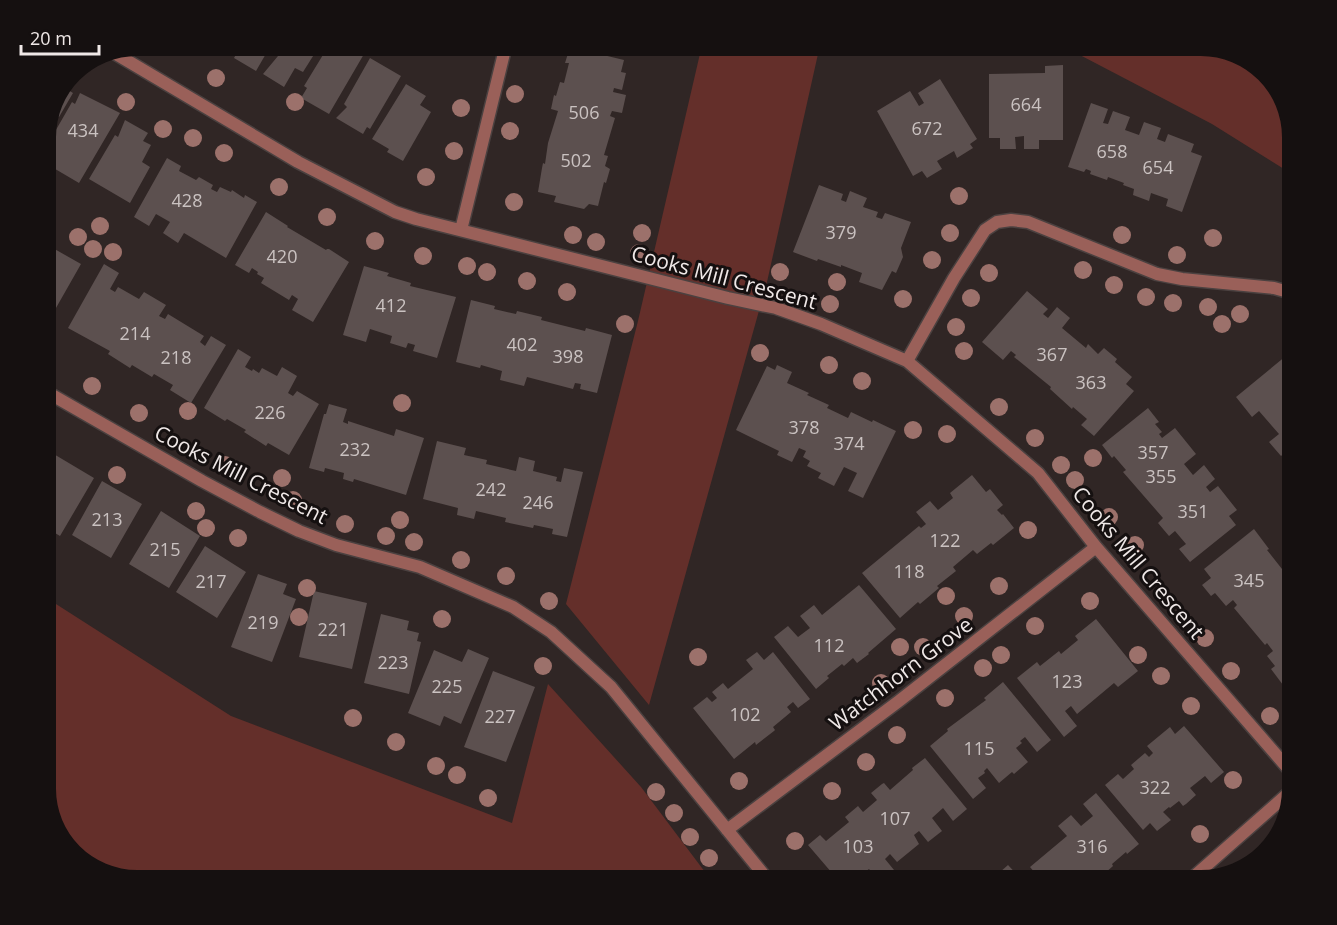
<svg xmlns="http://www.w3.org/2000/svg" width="1337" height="925" font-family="'Open Sans',sans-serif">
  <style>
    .green { fill: #642f2a }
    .building { fill: #5c504f }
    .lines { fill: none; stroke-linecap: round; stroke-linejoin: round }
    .street-casing { stroke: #4b4140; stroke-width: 15 }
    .street { stroke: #9a6059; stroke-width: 12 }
    .tree { fill: #9c716b }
    .labels { text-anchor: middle; stroke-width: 6; stroke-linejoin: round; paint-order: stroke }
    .number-label { font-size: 18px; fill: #cac2c1 }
    .street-label { font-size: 21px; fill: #efe8e7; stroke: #151010 }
  </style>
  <rect width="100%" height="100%" fill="#302625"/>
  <path class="green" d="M 702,45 L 820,45 L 767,282 L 649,705 L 566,604 L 638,321 Z
    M 1072,45 L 1200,45 L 1251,61 L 1280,91 L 1292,137 L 1292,174 L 1212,124 L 1078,54 Z
    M 45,597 L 231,716 L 512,823 L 548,684 L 641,787 L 711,880 L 137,880 L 86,864 L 57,834 L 45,794 Z"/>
  <path class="building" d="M 241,45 L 271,45 L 256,71 L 234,58 Z
    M 279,45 L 320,45 L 303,72 L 295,68 L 284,87 L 263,74 L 278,56 L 275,53 Z
    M 329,45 L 349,45 L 364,54 L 329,114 L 301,98 L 307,88 L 304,86 Z
    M 616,45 L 639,45 L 638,51 Z
    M 570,47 L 624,60 L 621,72 L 626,73 L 622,90 L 614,88 L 613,92 L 626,95 L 622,113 L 612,111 L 610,116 L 615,118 L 604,155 L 608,156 L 605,166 L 610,169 L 606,183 L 604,182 L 598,206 L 589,204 L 584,209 L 554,202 L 556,196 L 538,192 L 542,168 L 543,163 L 545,164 L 548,143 L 558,111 L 551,109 L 554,95 L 556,96 L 560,82 L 564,83 L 569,63 L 565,63 Z
    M 370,58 L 401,76 L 370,129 L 367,127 L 363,134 L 336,118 L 347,107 L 344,104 Z
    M 1063,65 L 1063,140 L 1039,140 L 1039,149 L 1024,149 L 1024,136 L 1015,137 L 1016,149 L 1000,149 L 1000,138 L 989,138 L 989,74 L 1045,73 L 1045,66 Z
    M 940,79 L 977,139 L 970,144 L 973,148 L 957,158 L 954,151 L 937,161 L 942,169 L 927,178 L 922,171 L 913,176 L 877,111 L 910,91 L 919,106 L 924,103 L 918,93 Z
    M 406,84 L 426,96 L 420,105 L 431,112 L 403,161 L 387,152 L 389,149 L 372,139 Z
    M 65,88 L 73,93 L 59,117 L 53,113 Z
    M 80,93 L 120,113 L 79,183 L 45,163 L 45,149 L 72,102 L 75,104 Z
    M 1091,103 L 1108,109 L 1103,123 L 1108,124 L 1113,111 L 1130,117 L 1125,130 L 1139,135 L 1144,122 L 1161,128 L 1157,139 L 1165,142 L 1168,134 L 1194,144 L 1191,152 L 1202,156 L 1182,212 L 1166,206 L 1168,199 L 1151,193 L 1149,201 L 1133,195 L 1134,189 L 1123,185 L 1124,183 L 1108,177 L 1107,180 L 1090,174 L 1091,171 L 1086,169 L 1084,172 L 1068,167 Z
    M 125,120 L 148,133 L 143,141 L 151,145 L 142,162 L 150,167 L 130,203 L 89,179 L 115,135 L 118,137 Z
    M 167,158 L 181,166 L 179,171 L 196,180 L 199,177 L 213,185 L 211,189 L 217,192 L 220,187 L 231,192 L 232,190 L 244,198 L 245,195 L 257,202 L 226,258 L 184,233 L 178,243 L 163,233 L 170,222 L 156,214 L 149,226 L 134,217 Z
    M 819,185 L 843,194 L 841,200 L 846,202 L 850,191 L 867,198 L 863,207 L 878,212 L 876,217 L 882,219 L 885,213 L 911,222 L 901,248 L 903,257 L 896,273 L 892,271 L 882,290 L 859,282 L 862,273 L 841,265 L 841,267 L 818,259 L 817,261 L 793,252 Z
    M 266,212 L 288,226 L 287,227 L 326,250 L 327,249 L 329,249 L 349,262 L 313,322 L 292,310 L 298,299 L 292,295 L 289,300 L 261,283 L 264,278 L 257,274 L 258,272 L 252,268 L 249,273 L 235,265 Z
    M 51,247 L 81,264 L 48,322 L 45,320 L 45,256 Z
    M 104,264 L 119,273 L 110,289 L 115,292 L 118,287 L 139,299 L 144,292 L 166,305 L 159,316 L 165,319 L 168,314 L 204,336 L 200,342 L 205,346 L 211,336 L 226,345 L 191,403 L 170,390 L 173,385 L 154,374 L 152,377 L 132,365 L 130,368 L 108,354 L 110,351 L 68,328 Z
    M 364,266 L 389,273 L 387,276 L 411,283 L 410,286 L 456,297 L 437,358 L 413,351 L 415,345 L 408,343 L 406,348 L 390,343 L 392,336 L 370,329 L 366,342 L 343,335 Z
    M 1027,291 L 1048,309 L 1043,314 L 1048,318 L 1057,307 L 1070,318 L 1062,328 L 1086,348 L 1088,344 L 1098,354 L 1104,348 L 1117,359 L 1115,362 L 1132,377 L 1126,384 L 1134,391 L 1094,436 L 1081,425 L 1087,419 L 1073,407 L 1072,409 L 1050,389 L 1051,387 L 1014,357 L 1016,355 L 1011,351 L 1003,360 L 982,342 Z
    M 471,300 L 495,306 L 494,309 L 516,314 L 517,311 L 542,317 L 541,320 L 585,331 L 586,328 L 612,335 L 597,393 L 580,389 L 581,384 L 575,383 L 573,389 L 527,377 L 524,386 L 500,380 L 502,371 L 481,365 L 480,368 L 456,362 Z
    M 238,349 L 251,357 L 245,367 L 252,371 L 253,369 L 259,373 L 262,368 L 277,376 L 282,367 L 297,376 L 288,393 L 293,396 L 297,391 L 319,404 L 289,455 L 268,443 L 266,446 L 244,432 L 246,430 L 227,419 L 225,421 L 204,408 Z
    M 1292,351 L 1292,446 L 1281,456 L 1269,442 L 1279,434 L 1259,411 L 1252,417 L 1236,397 Z
    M 777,365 L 792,372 L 787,383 L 809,393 L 807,395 L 829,405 L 827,408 L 848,418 L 851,412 L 872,422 L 873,420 L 896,431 L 863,498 L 848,491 L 857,473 L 844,467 L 834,486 L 818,478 L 821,473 L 807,466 L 810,461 L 803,457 L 806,451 L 799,448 L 792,462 L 777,455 L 779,451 L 736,430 L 767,366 L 775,370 Z
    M 329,404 L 347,409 L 343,422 L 348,424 L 348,421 L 394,436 L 396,429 L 424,438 L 406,495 L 354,479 L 353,482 L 343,479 L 344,473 L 325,468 L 324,472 L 309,468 L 324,414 L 326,414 Z
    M 1148,408 L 1159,422 L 1155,424 L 1162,432 L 1159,434 L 1162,438 L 1175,428 L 1196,454 L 1184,464 L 1193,475 L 1204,465 L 1215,479 L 1206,487 L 1210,492 L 1218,486 L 1237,510 L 1229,516 L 1236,525 L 1190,562 L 1179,549 L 1186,544 L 1175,531 L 1169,536 L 1158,523 L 1163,518 L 1123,472 L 1126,470 L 1114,456 L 1112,458 L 1102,445 Z
    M 437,441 L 466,448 L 464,455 L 487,460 L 486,464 L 516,471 L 519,457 L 535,461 L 533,471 L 557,477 L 556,481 L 561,482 L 564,468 L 583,472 L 567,537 L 552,534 L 553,529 L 534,525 L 533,528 L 505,522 L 506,518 L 476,511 L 474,519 L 457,515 L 458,508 L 423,499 Z
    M 52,453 L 94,478 L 60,536 L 45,527 L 45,464 Z
    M 972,475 L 986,492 L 990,489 L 1003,505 L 997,510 L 1002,515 L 1003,514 L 1014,528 L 993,545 L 991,543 L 977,554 L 973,550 L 953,567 L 956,571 L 937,586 L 939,588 L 920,604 L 918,602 L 900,618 L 862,573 L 919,526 L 921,528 L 926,524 L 916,512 L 930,501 L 938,510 L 953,498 L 950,493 Z
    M 102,481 L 142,504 L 111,558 L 72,535 Z
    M 161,511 L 200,536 L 169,588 L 129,564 Z
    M 1254,529 L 1269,549 L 1267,550 L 1282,569 L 1287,565 L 1292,571 L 1292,585 L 1288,580 L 1285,582 L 1292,591 L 1292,684 L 1286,689 L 1271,669 L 1275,666 L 1267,656 L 1273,651 L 1267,643 L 1265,645 L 1234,608 L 1237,605 L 1233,600 L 1226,606 L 1215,593 L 1211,596 L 1202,585 L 1211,578 L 1204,569 Z
    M 205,546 L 246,572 L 217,618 L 176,592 Z
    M 258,574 L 287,584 L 283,594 L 296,599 L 272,662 L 231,647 Z
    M 859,585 L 896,629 L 868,653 L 869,654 L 857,663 L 853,658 L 844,666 L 842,664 L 827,676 L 829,678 L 816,689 L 774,637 L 788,626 L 798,637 L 810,628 L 800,616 L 814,605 L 822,615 Z
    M 314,591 L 367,603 L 352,669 L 299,657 Z
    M 381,614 L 409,621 L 407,630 L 419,633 L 417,641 L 421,642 L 409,694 L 364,683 Z
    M 1096,619 L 1138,671 L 1118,687 L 1114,683 L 1077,714 L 1071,706 L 1065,711 L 1077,726 L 1064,737 L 1017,678 L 1037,662 L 1040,666 L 1059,651 L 1061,654 L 1078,640 L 1075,636 Z
    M 468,649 L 489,658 L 461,724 L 444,716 L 440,726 L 408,713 L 434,650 L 462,662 Z
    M 757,652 L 764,660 L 773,652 L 810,699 L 798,708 L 793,702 L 787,707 L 791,712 L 773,727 L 775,730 L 774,731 L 756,745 L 755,742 L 734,759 L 693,708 L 707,697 L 712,702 L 717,698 L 712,692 L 723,683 L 728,689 L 753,669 L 746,660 Z
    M 493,671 L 535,687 L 506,762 L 464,747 Z
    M 1003,682 L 1051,740 L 1037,752 L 1025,737 L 1020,741 L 1022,743 L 1016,748 L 1028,762 L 1014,774 L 1012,772 L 999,783 L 987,768 L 984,771 L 985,773 L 978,778 L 986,788 L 973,799 L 930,746 L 948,731 L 947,729 L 986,700 L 984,698 Z
    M 1184,726 L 1224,772 L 1211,783 L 1205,776 L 1190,788 L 1196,795 L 1186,804 L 1183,806 L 1179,801 L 1170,808 L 1169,807 L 1163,812 L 1171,820 L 1157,831 L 1150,823 L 1143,830 L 1105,785 L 1118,774 L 1123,779 L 1134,769 L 1131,765 L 1145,753 L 1149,757 L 1153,753 L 1147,746 L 1170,727 L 1175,734 Z
    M 925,758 L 967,809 L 953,821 L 943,808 L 932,818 L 942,831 L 928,842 L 919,831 L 914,835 L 919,844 L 897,862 L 890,854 L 885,859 L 894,870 L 882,880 L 878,880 L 869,869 L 865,872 L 872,880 L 838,880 L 808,845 L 820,835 L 826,841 L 849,822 L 845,817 L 858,806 L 863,812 L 877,800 L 871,793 L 882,784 L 884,783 L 890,790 L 913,770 L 912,768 Z
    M 1096,793 L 1139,844 L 1127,854 L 1126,852 L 1112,864 L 1113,866 L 1104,874 L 1108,879 L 1106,880 L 1041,880 L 1030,867 L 1067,836 L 1058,826 L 1071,815 L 1081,826 L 1093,816 L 1083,804 Z
    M 1008,865 L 1022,880 L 991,880 Z"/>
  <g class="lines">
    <g class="street-casing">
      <path id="street" d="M 116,54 L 298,162 L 395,212 L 416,219 L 728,298 L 776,308 L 821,324 L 907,361 L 1038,473 L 1096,547 L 1292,773
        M 461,230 L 506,45
        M 907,361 L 954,278 L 985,230 L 997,222 L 1011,220 L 1028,222 L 1157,274 L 1182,279 L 1274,288 L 1292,293
        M 45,391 L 202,481 L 260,512 L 299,531 L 336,545 L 420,567 L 513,607 L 551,632 L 611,687 L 768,880
        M 727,830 L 899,701 L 1096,547
        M 1190,880 L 1292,790"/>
    </g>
    <use href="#street" class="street"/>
  </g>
  <g class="tree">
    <circle cx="216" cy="78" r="9"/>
    <circle cx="515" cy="94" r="9"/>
    <circle cx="126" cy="102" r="9"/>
    <circle cx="295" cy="102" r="9"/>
    <circle cx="461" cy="108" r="9"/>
    <circle cx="163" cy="129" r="9"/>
    <circle cx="510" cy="131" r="9"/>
    <circle cx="193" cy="138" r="9"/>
    <circle cx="454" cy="151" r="9"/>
    <circle cx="224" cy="153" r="9"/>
    <circle cx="426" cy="177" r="9"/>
    <circle cx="279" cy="187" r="9"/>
    <circle cx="959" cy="196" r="9"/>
    <circle cx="514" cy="202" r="9"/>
    <circle cx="327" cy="217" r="9"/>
    <circle cx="100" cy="226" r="9"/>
    <circle cx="642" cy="233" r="9"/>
    <circle cx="950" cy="233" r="9"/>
    <circle cx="573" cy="235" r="9"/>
    <circle cx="1122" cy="235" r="9"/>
    <circle cx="78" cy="237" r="9"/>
    <circle cx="1213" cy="238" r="9"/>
    <circle cx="375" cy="241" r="9"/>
    <circle cx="596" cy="242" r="9"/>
    <circle cx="93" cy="249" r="9"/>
    <circle cx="113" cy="252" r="9"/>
    <circle cx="639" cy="253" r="9"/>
    <circle cx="1177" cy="255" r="9"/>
    <circle cx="423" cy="256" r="9"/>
    <circle cx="932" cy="260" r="9"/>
    <circle cx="467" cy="266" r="9"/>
    <circle cx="1083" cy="270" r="9"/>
    <circle cx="487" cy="272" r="9"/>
    <circle cx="780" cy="272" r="9"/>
    <circle cx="989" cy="273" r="9"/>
    <circle cx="527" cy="281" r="9"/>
    <circle cx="837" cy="282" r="9"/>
    <circle cx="1114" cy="285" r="9"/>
    <circle cx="567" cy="292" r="9"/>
    <circle cx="1146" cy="297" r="9"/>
    <circle cx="971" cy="298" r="9"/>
    <circle cx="903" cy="299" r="9"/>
    <circle cx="1173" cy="303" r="9"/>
    <circle cx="830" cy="304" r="9"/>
    <circle cx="1208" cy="307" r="9"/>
    <circle cx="1240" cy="314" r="9"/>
    <circle cx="625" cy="324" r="9"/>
    <circle cx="1222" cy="324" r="9"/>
    <circle cx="956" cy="327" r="9"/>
    <circle cx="964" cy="351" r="9"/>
    <circle cx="760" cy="353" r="9"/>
    <circle cx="829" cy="365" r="9"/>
    <circle cx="862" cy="381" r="9"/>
    <circle cx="92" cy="386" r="9"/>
    <circle cx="402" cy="403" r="9"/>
    <circle cx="999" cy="407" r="9"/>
    <circle cx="188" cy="411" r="9"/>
    <circle cx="139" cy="413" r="9"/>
    <circle cx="913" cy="430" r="9"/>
    <circle cx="947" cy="434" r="9"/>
    <circle cx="1035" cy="438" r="9"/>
    <circle cx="1093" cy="458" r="9"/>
    <circle cx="225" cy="465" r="9"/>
    <circle cx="1061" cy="465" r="9"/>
    <circle cx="117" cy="475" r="9"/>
    <circle cx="282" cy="478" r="9"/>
    <circle cx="1075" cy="480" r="9"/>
    <circle cx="293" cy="500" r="9"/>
    <circle cx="196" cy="511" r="9"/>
    <circle cx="1109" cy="517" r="9"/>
    <circle cx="400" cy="520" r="9"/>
    <circle cx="345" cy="524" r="9"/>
    <circle cx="206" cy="528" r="9"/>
    <circle cx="1028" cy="530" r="9"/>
    <circle cx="386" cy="536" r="9"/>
    <circle cx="238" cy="538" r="9"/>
    <circle cx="414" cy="542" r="9"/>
    <circle cx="1135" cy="545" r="9"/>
    <circle cx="461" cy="560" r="9"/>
    <circle cx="506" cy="576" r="9"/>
    <circle cx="999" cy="586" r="9"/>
    <circle cx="307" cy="588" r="9"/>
    <circle cx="946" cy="596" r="9"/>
    <circle cx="549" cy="601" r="9"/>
    <circle cx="1090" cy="601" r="9"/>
    <circle cx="964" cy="616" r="9"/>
    <circle cx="299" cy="617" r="9"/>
    <circle cx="442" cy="619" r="9"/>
    <circle cx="1035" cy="626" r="9"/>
    <circle cx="1205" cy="638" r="9"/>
    <circle cx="900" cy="647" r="9"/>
    <circle cx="923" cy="647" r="9"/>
    <circle cx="1001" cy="655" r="9"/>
    <circle cx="1138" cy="655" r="9"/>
    <circle cx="698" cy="657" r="9"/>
    <circle cx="543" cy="666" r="9"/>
    <circle cx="983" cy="668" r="9"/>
    <circle cx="1231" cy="671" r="9"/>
    <circle cx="1161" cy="676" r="9"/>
    <circle cx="881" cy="683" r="9"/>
    <circle cx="945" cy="698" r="9"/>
    <circle cx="1191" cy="706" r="9"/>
    <circle cx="1270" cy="716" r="9"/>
    <circle cx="353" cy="718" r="9"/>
    <circle cx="897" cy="735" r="9"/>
    <circle cx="396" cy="742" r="9"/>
    <circle cx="866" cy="762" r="9"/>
    <circle cx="436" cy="766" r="9"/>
    <circle cx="457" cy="775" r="9"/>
    <circle cx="1233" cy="780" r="9"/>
    <circle cx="739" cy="781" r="9"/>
    <circle cx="832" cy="791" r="9"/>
    <circle cx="656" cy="792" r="9"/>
    <circle cx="488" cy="798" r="9"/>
    <circle cx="674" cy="813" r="9"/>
    <circle cx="1200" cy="834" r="9"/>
    <circle cx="690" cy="837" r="9"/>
    <circle cx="795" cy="841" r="9"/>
    <circle cx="709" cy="858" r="9"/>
  </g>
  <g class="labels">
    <g class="number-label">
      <text x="1026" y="111">664</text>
      <text x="584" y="119">506</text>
      <text x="927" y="135">672</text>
      <text x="83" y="137">434</text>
      <text x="1112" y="158">658</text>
      <text x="576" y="167">502</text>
      <text x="1158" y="174">654</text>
      <text x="187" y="207">428</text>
      <text x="841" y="239">379</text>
      <text x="282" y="263">420</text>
      <text x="391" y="312">412</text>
      <text x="135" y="340">214</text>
      <text x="522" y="351">402</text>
      <text x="1052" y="361">367</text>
      <text x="568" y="363">398</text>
      <text x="176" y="364">218</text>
      <text x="1091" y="389">363</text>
      <text x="270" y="419">226</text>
      <text x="804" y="434">378</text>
      <text x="849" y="450">374</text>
      <text x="355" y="456">232</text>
      <text x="1153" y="459">357</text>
      <text x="1161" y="483">355</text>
      <text x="491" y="496">242</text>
      <text x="538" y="509">246</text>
      <text x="1193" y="518">351</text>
      <text x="107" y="526">213</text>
      <text x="945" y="547">122</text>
      <text x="165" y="556">215</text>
      <text x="909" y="578">118</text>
      <text x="1249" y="587">345</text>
      <text x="211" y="588">217</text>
      <text x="263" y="629">219</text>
      <text x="333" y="636">221</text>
      <text x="829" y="652">112</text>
      <text x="393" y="669">223</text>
      <text x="1067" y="688">123</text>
      <text x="447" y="693">225</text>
      <text x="745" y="721">102</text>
      <text x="500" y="723">227</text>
      <text x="979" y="755">115</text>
      <text x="1155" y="794">322</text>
      <text x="895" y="825">107</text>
      <text x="858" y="853">103</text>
      <text x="1092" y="853">316</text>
    </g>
    <g class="street-label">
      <text transform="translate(724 278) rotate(15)" y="7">Cooks Mill Crescent</text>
      <text transform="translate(241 475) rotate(27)" y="7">Cooks Mill Crescent</text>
      <text transform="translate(1138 563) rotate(50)" y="7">Cooks Mill Crescent</text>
      <text transform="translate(901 674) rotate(-37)" y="7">Watchhorn Grove</text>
    </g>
  </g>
  <path d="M0 0H1337V925H0ZM137 56H1201A81 81 0 0 1 1282 137V789A81 81 0 0 1 1201 870H137A81 81 0 0 1 56 789V137A81 81 0 0 1 137 56Z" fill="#151010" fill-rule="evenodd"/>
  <path d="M21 45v9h78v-9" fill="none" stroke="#efe8e7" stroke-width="3"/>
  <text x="30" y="45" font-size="18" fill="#efe8e7" stroke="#151010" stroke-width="4.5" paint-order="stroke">20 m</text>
</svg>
